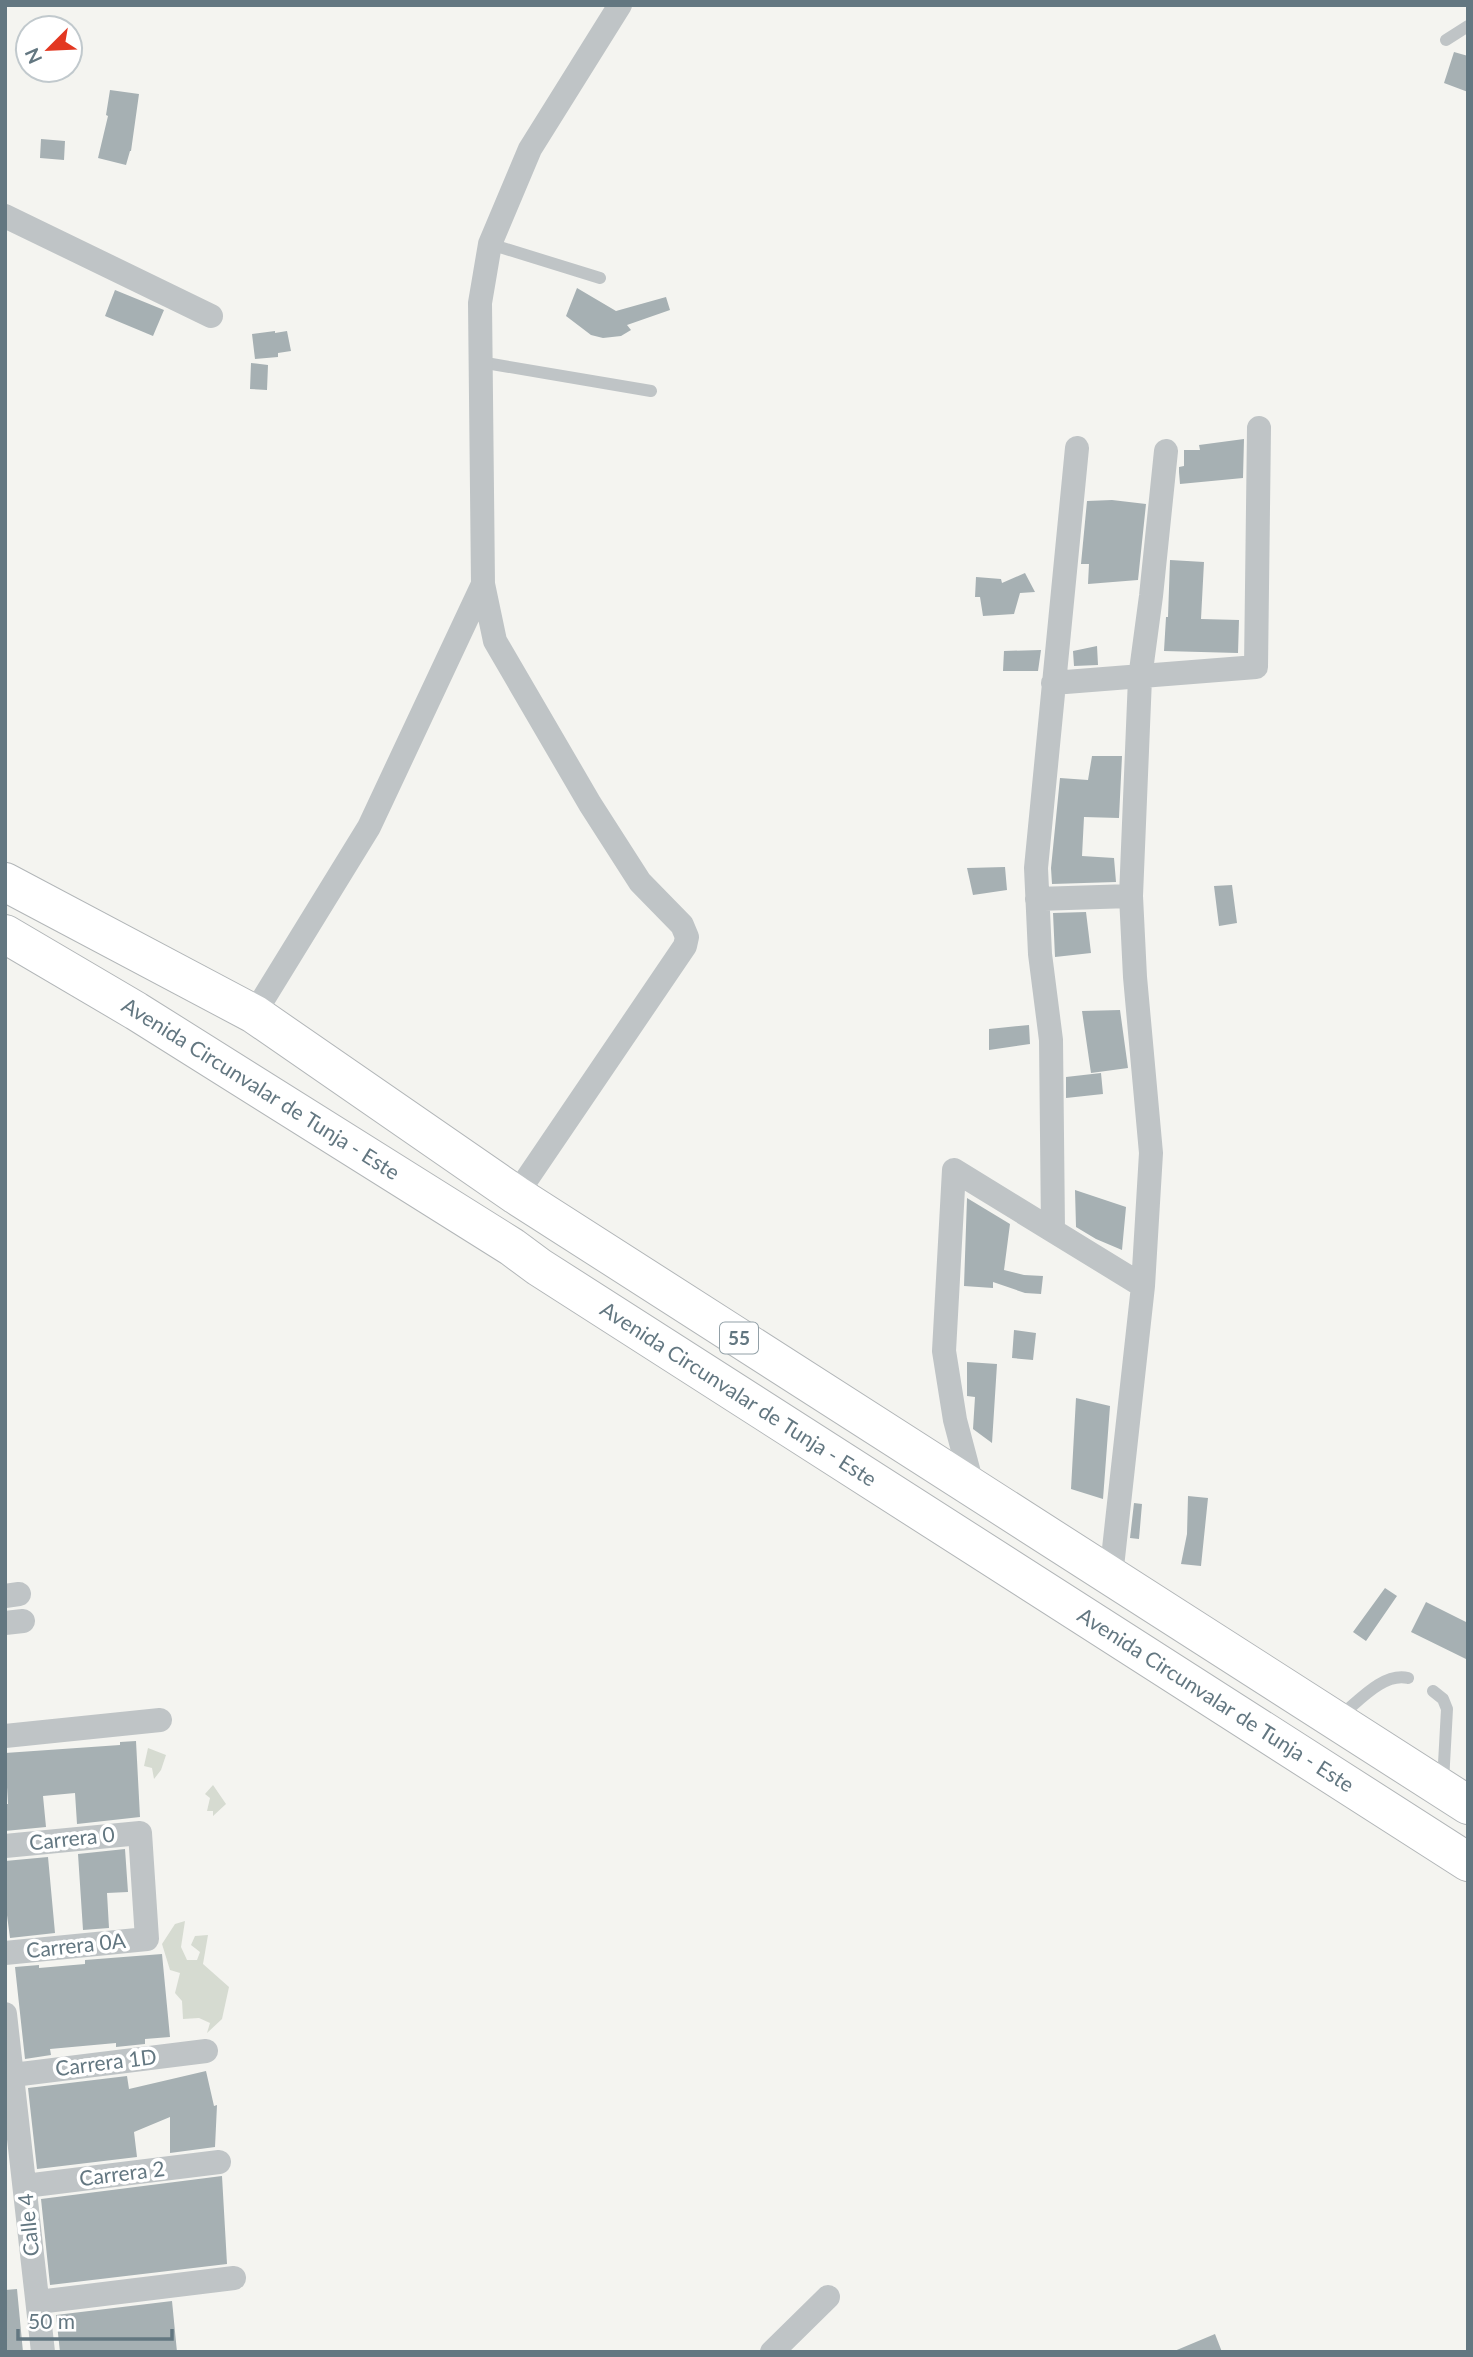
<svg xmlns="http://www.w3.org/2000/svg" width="1473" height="2357" font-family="Lato,sans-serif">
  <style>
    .green { fill: #d6dbd1 }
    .building { fill: #a6b0b3 }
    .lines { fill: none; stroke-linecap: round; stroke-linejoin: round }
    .highway-casing { stroke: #b2b6b8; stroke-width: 40 }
    .lane { stroke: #bfc4c6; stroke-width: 12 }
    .street { stroke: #bfc4c6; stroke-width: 24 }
    .highway { stroke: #fff; stroke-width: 38 }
    .labels { text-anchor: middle; stroke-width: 7; stroke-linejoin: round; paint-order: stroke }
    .shield { fill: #fff; stroke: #92a0a7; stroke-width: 2 }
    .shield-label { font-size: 19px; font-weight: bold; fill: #637781 }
    .street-label { font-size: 21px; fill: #637781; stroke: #fff }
  </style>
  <rect width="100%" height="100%" fill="#f4f4f0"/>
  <path class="green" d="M 148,1748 L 166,1755 L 161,1770 L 154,1779 L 152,1768 L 144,1766 Z
    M 213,1785 L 226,1804 L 213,1816 L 213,1811 L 207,1811 L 210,1798 L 205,1794 Z
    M 185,1921 L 181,1947 L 187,1960 L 197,1960 L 200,1952 L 191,1945 L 195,1936 L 208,1935 L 203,1964 L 229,1987 L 222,2019 L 207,2033 L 210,2023 L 199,2018 L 183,2019 L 182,2001 L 175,1993 L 180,1973 L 170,1970 L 162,1944 L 175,1924 Z"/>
  <path class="building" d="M 1454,52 L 1468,56 L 1468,92 L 1444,83 Z
    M 110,90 L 139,94 L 131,151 L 130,151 L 126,165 L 98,158 L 108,116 L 106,115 Z
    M 41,139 L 65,141 L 64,160 L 40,158 Z
    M 577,288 L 616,311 L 666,297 L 670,310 L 627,325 L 631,330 L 621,336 L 603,338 L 591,335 L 566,316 Z
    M 115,290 L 164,310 L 153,336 L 105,316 Z
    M 275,331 L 275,333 L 287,331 L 291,351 L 278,353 L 278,357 L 255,359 L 252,334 Z
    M 251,363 L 268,365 L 267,390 L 250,389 Z
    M 1244,439 L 1243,478 L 1180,484 L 1179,472 L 1179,467 L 1184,466 L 1184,450 L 1200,450 L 1199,445 Z
    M 1112,500 L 1146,504 L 1138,580 L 1088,584 L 1089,564 L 1081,564 L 1087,501 Z
    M 1170,560 L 1204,562 L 1201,619 L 1239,620 L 1238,653 L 1164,651 L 1166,617 L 1168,617 Z
    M 1025,573 L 1035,592 L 1020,593 L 1014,614 L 983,616 L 980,597 L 975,597 L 976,577 L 1001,579 L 1002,583 Z
    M 1097,646 L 1098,665 L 1074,666 L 1073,651 Z
    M 1041,650 L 1038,671 L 1003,671 L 1004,651 Z
    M 1092,756 L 1122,756 L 1119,818 L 1084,817 L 1082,856 L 1114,858 L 1116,882 L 1052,884 L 1051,868 L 1060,778 L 1088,780 Z
    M 1005,867 L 1007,890 L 973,895 L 967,868 Z
    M 1232,885 L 1237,923 L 1219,926 L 1214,886 Z
    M 1086,912 L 1091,953 L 1055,957 L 1053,913 Z
    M 1120,1010 L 1128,1068 L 1091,1073 L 1082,1011 Z
    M 1029,1025 L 1030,1044 L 989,1050 L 989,1029 Z
    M 1101,1073 L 1103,1094 L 1066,1098 L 1066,1077 Z
    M 1075,1190 L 1126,1207 L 1122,1250 L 1096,1239 L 1076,1227 Z
    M 967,1198 L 1010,1224 L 1004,1270 L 1024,1275 L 1043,1276 L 1041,1294 L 1025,1293 L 993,1282 L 993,1288 L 964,1286 Z
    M 1014,1330 L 1036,1333 L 1033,1360 L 1012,1358 Z
    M 967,1362 L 997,1364 L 992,1443 L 973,1429 L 975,1397 L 967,1396 Z
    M 1076,1398 L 1110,1406 L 1103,1499 L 1071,1489 Z
    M 1188,1496 L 1208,1498 L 1201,1566 L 1181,1564 L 1187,1534 Z
    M 1134,1503 L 1142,1504 L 1139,1539 L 1130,1538 Z
    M 1385,1588 L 1397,1596 L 1366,1641 L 1353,1632 Z
    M 1426,1602 L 1468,1623 L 1468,1660 L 1411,1632 Z
    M 136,1741 L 140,1817 L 77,1824 L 75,1793 L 43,1796 L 46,1827 L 5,1831 L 5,1804 L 8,1804 L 5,1753 L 120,1745 L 120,1742 Z
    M 125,1849 L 128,1892 L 107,1893 L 109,1928 L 83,1930 L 78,1854 Z
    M 48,1857 L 55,1933 L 10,1938 L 5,1900 L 5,1861 Z
    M 162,1954 L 170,2037 L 145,2039 L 145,2044 L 116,2047 L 116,2043 L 50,2049 L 51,2055 L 25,2059 L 15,1967 L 39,1965 L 39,1968 L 85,1964 L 85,1960 Z
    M 206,2071 L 214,2106 L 217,2105 L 215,2147 L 170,2153 L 170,2117 L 134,2132 L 137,2157 L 37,2169 L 28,2088 L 127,2076 L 129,2089 Z
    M 222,2176 L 227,2264 L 50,2285 L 41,2199 Z
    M 17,2289 L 23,2352 L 5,2352 L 5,2290 Z
    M 172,2301 L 177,2352 L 60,2352 L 56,2315 Z
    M 1215,2334 L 1222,2352 L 1172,2352 Z"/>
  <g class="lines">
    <g class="highway-casing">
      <g id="highway">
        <path d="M 5,882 L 254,1014 L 516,1195 L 1468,1805"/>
        <path id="s1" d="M 5,934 L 136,1011 L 512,1247 L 539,1267 L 1468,1862"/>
      </g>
    </g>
    <path class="lane" d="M 1446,40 L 1468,26
      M 490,244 L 600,278
      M 480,362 L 651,391
      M 1433,1691 L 1443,1699 L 1447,1709 L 1443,1782
      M 1339,1717 C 1358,1702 1383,1672 1408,1678"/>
    <path class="street" d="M 5,216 L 211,316
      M 483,584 L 495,641 L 590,804 L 640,882 L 682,925 L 687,937 L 685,946 L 516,1195
      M 1053,683 L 1256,667 L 1259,428
      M 1037,899 L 1131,896
      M 254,1014 L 369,827 L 483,584 L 480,303 L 490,244 L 530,149 L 620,5
      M 1053,1230 L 1051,1040 L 1040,954 L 1036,868 L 1077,448
      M 973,1488 L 955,1420 L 944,1351 L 954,1170 L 1143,1286
      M 1111,1576 L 1143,1286 L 1151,1153 L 1135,977 L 1131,896 L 1140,678 L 1151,596 L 1166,451
      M 5,1596 L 19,1594
      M 5,1623 L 23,1621
      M 5,1736 L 160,1720
      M 5,1846 L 140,1833 L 147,1939 L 5,1953
      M 5,2014 L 43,2352
      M 5,2076 L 206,2051
      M 25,2186 L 219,2162
      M 38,2302 L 234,2278
      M 772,2352 L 828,2297"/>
    <use href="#highway" class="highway"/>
  </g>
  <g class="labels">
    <rect class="shield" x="720" y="1322.5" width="38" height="31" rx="5"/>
    <g class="shield-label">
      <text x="739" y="1345">55</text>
    </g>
    <g class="street-label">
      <text dy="7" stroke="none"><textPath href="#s1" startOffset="299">Avenida Circunvalar de Tunja - Este</textPath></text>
      <text dy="7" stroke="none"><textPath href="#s1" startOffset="866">Avenida Circunvalar de Tunja - Este</textPath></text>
      <text dy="7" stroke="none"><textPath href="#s1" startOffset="1433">Avenida Circunvalar de Tunja - Este</textPath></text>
      <text transform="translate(72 1839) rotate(-6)" y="7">Carrera 0</text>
      <text transform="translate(76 1946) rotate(-6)" y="7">Carrera 0A</text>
      <text transform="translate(106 2063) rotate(-7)" y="7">Carrera 1D</text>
      <text transform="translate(122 2174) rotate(-7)" y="7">Carrera 2</text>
      <text transform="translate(29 2225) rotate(-96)" y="7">Calle 4</text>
    </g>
  </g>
  <rect width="1473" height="2357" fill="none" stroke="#637781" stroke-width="14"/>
  <g transform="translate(49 49) rotate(246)"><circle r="33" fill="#ffffff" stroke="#c1c9cd" stroke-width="2"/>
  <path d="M0-5L12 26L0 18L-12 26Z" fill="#e33721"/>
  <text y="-10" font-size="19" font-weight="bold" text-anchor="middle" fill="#637781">N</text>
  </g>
  <path d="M18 2329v10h154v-10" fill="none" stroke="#637781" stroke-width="3.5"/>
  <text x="28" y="2329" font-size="21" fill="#637781" stroke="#ffffff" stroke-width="5" paint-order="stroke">50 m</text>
</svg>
